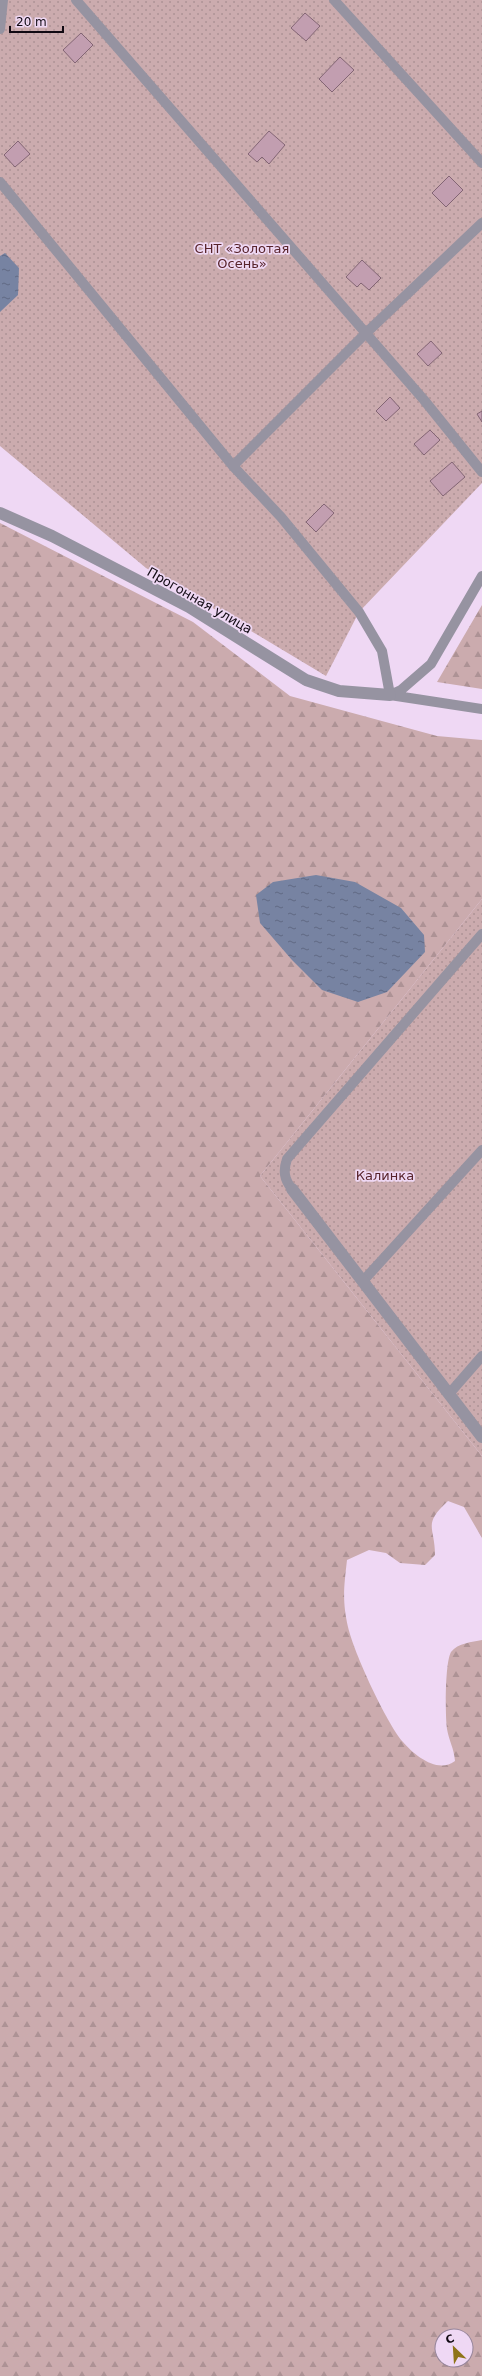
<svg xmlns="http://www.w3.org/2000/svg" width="482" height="2376" font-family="'DejaVu Sans',sans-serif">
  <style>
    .grass { fill: url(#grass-dots) }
    .forest { fill: url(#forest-firs); fill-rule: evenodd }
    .water { fill: url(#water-ripples) }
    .building { fill: #c29eb0; stroke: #836574 }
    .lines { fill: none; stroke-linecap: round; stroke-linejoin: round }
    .lane { stroke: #9693a1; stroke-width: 10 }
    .street { stroke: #9693a1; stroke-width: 12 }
    .labels { text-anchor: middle; stroke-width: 3.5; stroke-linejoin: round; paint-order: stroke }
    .park-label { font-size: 13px; fill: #57232b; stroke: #efd8f4 }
    .street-label { font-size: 13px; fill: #100912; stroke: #efd8f4 }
  </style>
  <defs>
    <pattern id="grass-dots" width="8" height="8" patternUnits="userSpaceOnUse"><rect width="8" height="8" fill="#cbabae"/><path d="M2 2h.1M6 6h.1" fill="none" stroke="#ad9295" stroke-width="1.8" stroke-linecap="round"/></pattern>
    <pattern id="forest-firs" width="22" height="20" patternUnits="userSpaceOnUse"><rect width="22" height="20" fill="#cbabae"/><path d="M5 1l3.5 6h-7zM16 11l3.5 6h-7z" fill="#ad9295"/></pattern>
    <pattern id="water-ripples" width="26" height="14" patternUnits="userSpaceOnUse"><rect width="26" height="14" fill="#7783a2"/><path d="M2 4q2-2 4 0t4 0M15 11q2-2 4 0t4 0" fill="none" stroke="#606983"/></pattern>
  </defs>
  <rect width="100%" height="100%" fill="#efd8f4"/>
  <path class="grass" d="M 3,0 L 482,0 L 482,483 L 359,612 L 326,676 L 146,568 L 0,446 L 0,29 Z
    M 482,899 L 482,1456 L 260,1176 Z"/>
  <path class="forest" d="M 0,523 L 193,622 L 290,696 L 437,736 L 482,740 L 482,899 L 260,1176 L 482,1456 L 482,1538 L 464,1507 L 448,1501 C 422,1525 435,1526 435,1555 L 425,1565 L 400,1563 L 386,1553 L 369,1550 L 347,1560 C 344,1587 342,1600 348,1627 C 354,1653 386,1722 403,1742 C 415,1756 438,1774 455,1761 C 454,1748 449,1741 447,1729 C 445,1715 445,1662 451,1652 C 458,1643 472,1642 482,1640 L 482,2376 L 0,2376 ZM 442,2336 L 466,2336 L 466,2360 L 442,2360 Z
    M 482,605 L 482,689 L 437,682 Z"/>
  <path class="water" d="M 5,253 L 19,268 L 18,295 L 0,312 L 0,256 Z
    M 316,875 L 355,882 L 401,908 L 424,935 L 425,952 L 387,992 L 358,1002 L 322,990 L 292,960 L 260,923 L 256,895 L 273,882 Z"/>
  <path class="building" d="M 305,13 L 320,26 L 306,41 L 291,28 Z
    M 81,33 L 93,45 L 75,63 L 63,50 Z
    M 340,57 L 354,70 L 332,92 L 319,79 Z
    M 269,131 L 285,145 L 269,164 L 262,157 L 257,162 L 248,154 Z
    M 18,141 L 30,154 L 15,167 L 4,155 Z
    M 449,176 L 463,190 L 446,207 L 432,193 Z
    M 362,260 L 381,278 L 369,290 L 361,283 L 357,287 L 346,277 Z
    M 431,341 L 442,353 L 428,366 L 417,354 Z
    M 390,397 L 400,408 L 386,421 L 376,411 Z
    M 482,411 L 482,422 L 477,414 Z
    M 430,430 L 440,440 L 424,455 L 414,444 Z
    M 452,462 L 465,477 L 443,496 L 430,481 Z
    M 324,504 L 334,513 L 316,532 L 306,522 Z"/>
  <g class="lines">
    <path class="lane" d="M 76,0 L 424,400 L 482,472
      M 334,0 L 482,163
      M 0,29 L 3,0
      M 0,182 L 233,466 L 281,517 L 359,612 L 382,651 L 390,695
      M 233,466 L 365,334 L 482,223
      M 390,695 L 401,690 L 431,664 L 482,576
      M 390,695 L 482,709
      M 292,1189 C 284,1179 283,1171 287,1159 L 482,934
      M 363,1281 L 482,1150
      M 449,1394 L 482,1356"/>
    <path class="street" d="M 0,513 L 52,536 L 189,607 L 306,680 L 339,691 L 390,695
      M 292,1189 L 482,1437"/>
  </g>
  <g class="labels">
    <g class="park-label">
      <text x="242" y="253">СНТ «Золотая<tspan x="242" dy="15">Осень»</tspan></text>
      <text x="385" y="1180">Калинка</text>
    </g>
    <g class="street-label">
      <text transform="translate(200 600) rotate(30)" y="5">Прогонная улица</text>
    </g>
  </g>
  <g transform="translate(454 2348) rotate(335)"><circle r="19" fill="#efd8f4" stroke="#96859a"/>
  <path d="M0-3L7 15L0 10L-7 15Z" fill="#8f7419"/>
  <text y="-6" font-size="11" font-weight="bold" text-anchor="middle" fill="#100912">С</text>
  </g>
  <path d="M10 26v6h53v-6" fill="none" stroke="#100912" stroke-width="2"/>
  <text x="16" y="26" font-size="12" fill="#100912" stroke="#efd8f4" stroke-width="3" paint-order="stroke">20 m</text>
</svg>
